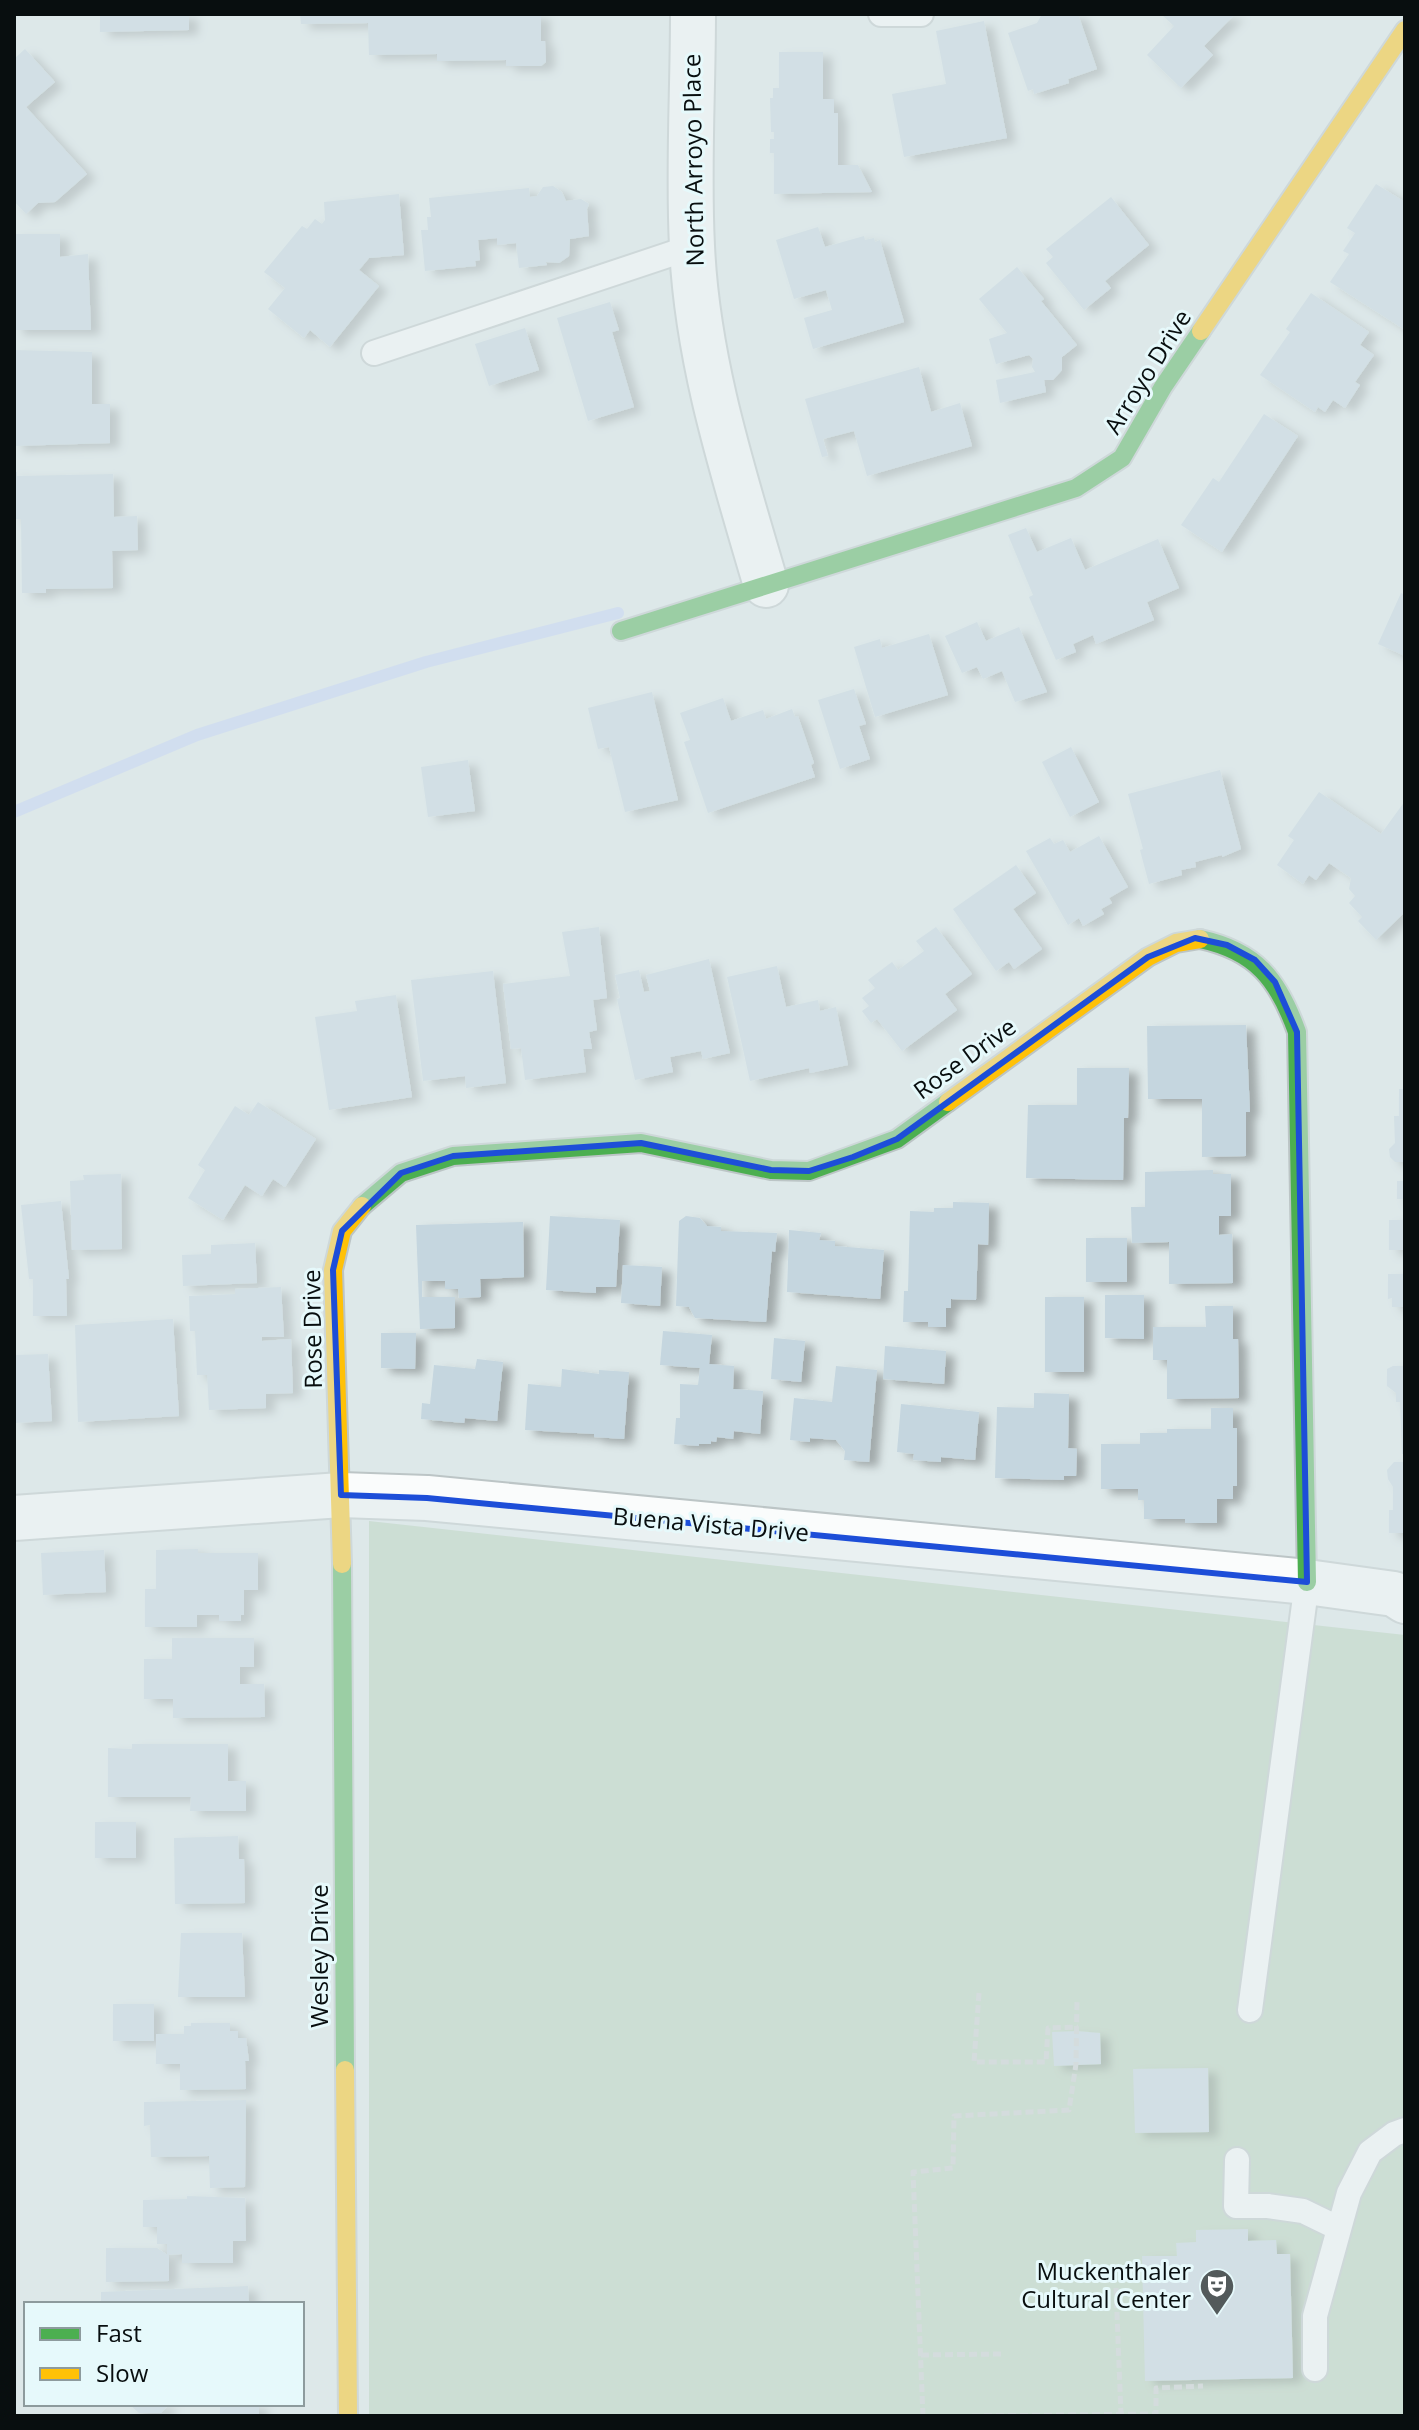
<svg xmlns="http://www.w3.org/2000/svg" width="1419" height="2430" font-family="'Open Sans',sans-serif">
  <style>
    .green { fill: #b9d2ba }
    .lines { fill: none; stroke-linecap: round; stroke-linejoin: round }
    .stream { stroke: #c4d3f5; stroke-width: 12 }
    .building { fill: #c5d6df; filter: url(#shadow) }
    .lane-casing { stroke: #bcc5c6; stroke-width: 28 }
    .street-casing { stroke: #bcc5c6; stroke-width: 48 }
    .fast-casing { stroke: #bcc5c6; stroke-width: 22 }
    .slow-casing { stroke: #bcc5c6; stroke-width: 22 }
    .path { stroke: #cacece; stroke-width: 5; stroke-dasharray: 8 4; stroke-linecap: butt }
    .lane { stroke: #fafcfc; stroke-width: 24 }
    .street { stroke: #fafcfc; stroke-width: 44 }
    .fast { stroke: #4caf50; stroke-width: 18 }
    .slow { stroke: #ffc107; stroke-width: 18 }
    .marked { fill: none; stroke: #1d4ed8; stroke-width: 6; stroke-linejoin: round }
    .labels { text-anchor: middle; stroke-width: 6; stroke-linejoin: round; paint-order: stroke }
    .street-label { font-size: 24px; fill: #080e0f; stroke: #e6f9fb }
    .poi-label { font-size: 24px; fill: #080e0f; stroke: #e6f9fb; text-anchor: end }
  </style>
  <defs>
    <filter id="shadow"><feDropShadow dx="9" dy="5" stdDeviation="4" flood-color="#0004"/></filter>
  </defs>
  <rect width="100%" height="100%" fill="#dde8e9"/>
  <path class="green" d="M 369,1521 L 1405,1635 L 1405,2416 L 369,2416 Z"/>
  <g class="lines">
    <path class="stream" d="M 14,812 L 197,735 L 426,662 L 618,613"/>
  </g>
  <path class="building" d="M 100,14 L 189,14 L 189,30 L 100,32 Z
    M 300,14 L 541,14 L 541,41 L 545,41 L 546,62 L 541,66 L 506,66 L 506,60 L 437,61 L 437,54 L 369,55 L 368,23 L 301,24 Z
    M 1042,14 L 1078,14 L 1097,69 L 1068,79 L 1069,83 L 1034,94 L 1033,89 L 1028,91 L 1008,33 L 1037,23 Z
    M 1161,14 L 1235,14 L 1204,46 L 1213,55 L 1181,88 L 1147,55 L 1174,26 Z
    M 984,21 L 1007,138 L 904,157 L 892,94 L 946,84 L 936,31 Z
    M 25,49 L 55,82 L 26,107 L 87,174 L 55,202 L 38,203 L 26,214 L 14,201 L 14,59 Z
    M 779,52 L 823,52 L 823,99 L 834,99 L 834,113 L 838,113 L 838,165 L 858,165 L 872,192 L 774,194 L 774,153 L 770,153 L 770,139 L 774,139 L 774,132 L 771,132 L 770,98 L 773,98 L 773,88 L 779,88 Z
    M 1376,184 L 1405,202 L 1405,330 L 1330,282 L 1349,254 L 1343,251 L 1355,233 L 1347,228 Z
    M 553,186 L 562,192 L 566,201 L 581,199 L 589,204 L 587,209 L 589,236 L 570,239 L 569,256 L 559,263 L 546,262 L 547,265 L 519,268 L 516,243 L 497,245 L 497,238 L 478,240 L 480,260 L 475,261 L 476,266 L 425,271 L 421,230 L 428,230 L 427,217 L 431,217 L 429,198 L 529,188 L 530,197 L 537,196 L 543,187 Z
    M 399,194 L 404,255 L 369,258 L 359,270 L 379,286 L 330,347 L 310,330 L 304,338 L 268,309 L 285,288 L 264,272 L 302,226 L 307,229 L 315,219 L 322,224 L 325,220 L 324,202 Z
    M 1111,197 L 1149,245 L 1105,281 L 1111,288 L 1084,310 L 1046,263 L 1053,257 L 1046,249 Z
    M 818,227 L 825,247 L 864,236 L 865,240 L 874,238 L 875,242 L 880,240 L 904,322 L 813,349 L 804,318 L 832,310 L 826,290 L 794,299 L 776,240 Z
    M 14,234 L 60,234 L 60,257 L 88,254 L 91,330 L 14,330 Z
    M 1017,267 L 1044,299 L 1041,301 L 1077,345 L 1062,357 L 1062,370 L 1053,380 L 1044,380 L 1046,392 L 1000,403 L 996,380 L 1035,372 L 1032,367 L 1033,359 L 1029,355 L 996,364 L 989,339 L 1007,333 L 979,299 Z
    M 1311,293 L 1369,332 L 1360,345 L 1374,355 L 1355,382 L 1360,385 L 1345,408 L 1333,400 L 1325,412 L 1318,407 L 1315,412 L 1260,375 L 1290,332 L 1286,329 Z
    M 610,302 L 619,330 L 612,332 L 634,407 L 588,421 L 557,318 Z
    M 525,328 L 539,370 L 489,386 L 475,344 Z
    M 14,350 L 92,352 L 92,404 L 110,404 L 110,443 L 14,446 Z
    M 919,367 L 931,412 L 960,403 L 972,446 L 867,476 L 854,431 L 823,439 L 828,456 L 822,457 L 805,399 Z
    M 1264,414 L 1298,436 L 1222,552 L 1181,525 L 1213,478 L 1219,482 Z
    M 14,472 L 17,472 L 17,476 L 113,474 L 114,517 L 137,516 L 138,550 L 112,551 L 113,588 L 46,589 L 46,593 L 22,593 L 21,519 L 14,519 Z
    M 1026,528 L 1037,552 L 1071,538 L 1085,570 L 1158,539 L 1179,588 L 1147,602 L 1154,620 L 1096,644 L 1093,635 L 1073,644 L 1076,652 L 1056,660 L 1029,597 L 1033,595 L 1008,535 Z
    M 1401,593 L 1405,595 L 1405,656 L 1378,644 Z
    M 977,622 L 986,641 L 1019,627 L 1047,692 L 1015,702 L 1002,671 L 983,679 L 977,667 L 962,673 L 945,636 Z
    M 929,634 L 948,695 L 875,717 L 854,647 L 880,639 L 882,648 Z
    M 854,689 L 866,724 L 859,726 L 870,759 L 840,769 L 818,700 Z
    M 652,692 L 678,800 L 625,812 L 609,747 L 598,749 L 588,708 Z
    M 723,698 L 731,721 L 763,710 L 766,719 L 792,709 L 795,717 L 798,716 L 814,763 L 811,765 L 815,777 L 708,813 L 684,742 L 690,740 L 680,713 Z
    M 1071,747 L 1099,802 L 1070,817 L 1042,762 Z
    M 468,760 L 475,811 L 428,817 L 421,767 Z
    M 1220,770 L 1241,849 L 1222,857 L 1222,855 L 1195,862 L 1196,867 L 1181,870 L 1182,875 L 1149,884 L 1140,850 L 1143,849 L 1128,794 Z
    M 1319,792 L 1381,834 L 1405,801 L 1405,912 L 1376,940 L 1358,921 L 1362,917 L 1349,903 L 1355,896 L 1349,889 L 1351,878 L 1329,863 L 1316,880 L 1309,875 L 1303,884 L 1277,865 L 1294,840 L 1288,836 Z
    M 1099,836 L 1128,887 L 1109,898 L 1112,903 L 1101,909 L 1104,914 L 1083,926 L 1079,918 L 1068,925 L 1026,851 L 1050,838 L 1054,844 L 1063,840 L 1070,852 Z
    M 1016,865 L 1036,893 L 1013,909 L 1042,949 L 1014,969 L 1009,962 L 996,971 L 953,909 Z
    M 599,927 L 607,998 L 593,1000 L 597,1030 L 589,1032 L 592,1049 L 583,1049 L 586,1072 L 525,1080 L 521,1048 L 511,1049 L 503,984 L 570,976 L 562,932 Z
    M 936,927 L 972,974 L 945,994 L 957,1010 L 902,1051 L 877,1019 L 871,1023 L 862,1011 L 869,1006 L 862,998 L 875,988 L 868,980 L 892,962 L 898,970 L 924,951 L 916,941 Z
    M 709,959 L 730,1053 L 703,1059 L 701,1051 L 670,1057 L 673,1072 L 635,1080 L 617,999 L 620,998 L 615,975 L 639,970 L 644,992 L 650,991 L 646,975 Z
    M 777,966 L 786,1007 L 818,1000 L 820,1011 L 836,1007 L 848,1065 L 810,1073 L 809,1068 L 750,1081 L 727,977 Z
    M 493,971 L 506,1083 L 466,1088 L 465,1076 L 423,1081 L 411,980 Z
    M 396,995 L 412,1097 L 329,1110 L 315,1017 L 357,1011 L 355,1001 Z
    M 1246,1025 L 1250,1112 L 1246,1112 L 1246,1156 L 1202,1157 L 1202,1099 L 1148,1099 L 1147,1026 Z
    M 1077,1068 L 1129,1068 L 1128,1118 L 1124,1118 L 1123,1180 L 1026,1178 L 1028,1105 L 1077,1105 Z
    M 1399,1089 L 1405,1089 L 1405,1162 L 1395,1162 L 1390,1157 L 1389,1149 L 1395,1143 L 1394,1116 L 1399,1116 Z
    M 258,1102 L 316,1139 L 285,1187 L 273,1179 L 262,1196 L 245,1185 L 223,1220 L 188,1198 L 205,1170 L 198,1165 L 235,1106 L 249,1115 Z
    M 1213,1170 L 1213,1174 L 1231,1174 L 1231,1216 L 1219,1216 L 1219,1235 L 1232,1234 L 1233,1283 L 1169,1284 L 1169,1242 L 1132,1243 L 1131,1207 L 1145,1207 L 1145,1172 Z
    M 121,1174 L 122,1249 L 72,1250 L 70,1181 L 84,1180 L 83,1175 Z
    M 1397,1181 L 1405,1181 L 1405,1199 L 1397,1199 Z
    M 61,1201 L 69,1279 L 66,1279 L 67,1316 L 33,1316 L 33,1279 L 29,1279 L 21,1205 Z
    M 953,1202 L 989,1203 L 988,1245 L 978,1244 L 976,1300 L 951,1299 L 951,1308 L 946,1308 L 946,1327 L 928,1327 L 928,1322 L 903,1322 L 904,1291 L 908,1291 L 910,1211 L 934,1212 L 934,1208 L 953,1208 Z
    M 550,1216 L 620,1220 L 616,1287 L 596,1287 L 596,1293 L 546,1290 Z
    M 686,1216 L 700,1218 L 707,1226 L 721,1227 L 721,1231 L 777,1233 L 775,1252 L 772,1251 L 766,1322 L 695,1318 L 689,1307 L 676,1306 L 679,1221 Z
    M 1389,1220 L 1405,1220 L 1405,1250 L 1389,1250 Z
    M 523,1222 L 524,1277 L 480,1279 L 481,1297 L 459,1298 L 458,1289 L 445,1289 L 445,1281 L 422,1281 L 422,1297 L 455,1297 L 455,1328 L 420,1329 L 416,1225 Z
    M 789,1230 L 821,1233 L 819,1240 L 835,1241 L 835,1246 L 884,1250 L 880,1299 L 787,1292 Z
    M 1086,1238 L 1127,1238 L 1127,1282 L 1086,1282 Z
    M 255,1243 L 257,1283 L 183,1286 L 182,1255 L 211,1254 L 211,1245 Z
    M 623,1265 L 662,1267 L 660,1306 L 621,1303 Z
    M 1388,1274 L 1405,1274 L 1405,1307 L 1392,1307 L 1392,1298 L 1388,1299 Z
    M 281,1287 L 284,1337 L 262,1337 L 262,1341 L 291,1339 L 293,1393 L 266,1394 L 266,1408 L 209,1410 L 207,1375 L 197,1375 L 195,1331 L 190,1331 L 189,1296 L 235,1294 L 235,1289 Z
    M 1105,1295 L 1144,1295 L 1144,1339 L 1105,1338 Z
    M 1045,1297 L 1084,1297 L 1084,1372 L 1045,1372 Z
    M 1205,1306 L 1233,1306 L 1233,1339 L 1238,1339 L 1239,1398 L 1167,1399 L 1167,1360 L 1153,1360 L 1153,1327 L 1206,1327 Z
    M 173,1319 L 179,1416 L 78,1422 L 75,1325 Z
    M 663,1331 L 712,1335 L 709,1364 L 734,1366 L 733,1389 L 763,1391 L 760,1434 L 734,1431 L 733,1439 L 717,1437 L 716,1442 L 711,1441 L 711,1444 L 699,1444 L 699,1446 L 674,1444 L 676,1418 L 680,1418 L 680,1384 L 698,1385 L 700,1368 L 660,1365 Z
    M 381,1333 L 416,1333 L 415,1369 L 381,1368 Z
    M 774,1338 L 805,1341 L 801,1382 L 771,1379 Z
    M 885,1346 L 946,1351 L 944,1384 L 883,1379 Z
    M 48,1354 L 52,1421 L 15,1423 L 14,1355 Z
    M 477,1359 L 503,1362 L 497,1421 L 465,1418 L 464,1423 L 421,1419 L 422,1403 L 430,1404 L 434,1365 L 475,1369 Z
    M 836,1366 L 877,1370 L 869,1462 L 844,1460 L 845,1451 L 836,1440 L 810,1438 L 810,1442 L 790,1440 L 794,1398 L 832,1402 Z
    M 1393,1366 L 1405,1366 L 1405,1454 L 1402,1454 L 1400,1402 L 1396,1402 L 1396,1393 L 1387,1386 L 1387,1369 Z
    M 562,1369 L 599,1374 L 599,1370 L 629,1372 L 624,1439 L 594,1437 L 594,1434 L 525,1430 L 528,1384 L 561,1387 Z
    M 1034,1393 L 1069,1394 L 1068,1448 L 1077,1449 L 1076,1476 L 1064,1476 L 1064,1480 L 995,1478 L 997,1407 L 1034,1408 Z
    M 901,1404 L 979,1412 L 975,1460 L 941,1457 L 941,1462 L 913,1460 L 914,1454 L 897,1452 Z
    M 1211,1408 L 1233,1408 L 1233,1428 L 1237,1428 L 1237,1486 L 1233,1486 L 1233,1499 L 1217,1499 L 1217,1523 L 1185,1523 L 1185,1519 L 1144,1519 L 1144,1500 L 1138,1500 L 1138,1489 L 1101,1489 L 1101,1444 L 1140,1444 L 1140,1433 L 1167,1433 L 1167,1429 L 1211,1429 Z
    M 1394,1462 L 1405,1462 L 1405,1533 L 1389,1533 L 1389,1510 L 1393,1510 L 1393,1487 L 1388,1479 L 1387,1470 Z
    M 198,1549 L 198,1553 L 258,1553 L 258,1590 L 244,1590 L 244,1615 L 241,1615 L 241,1621 L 219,1621 L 219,1615 L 197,1615 L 197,1627 L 145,1627 L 145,1589 L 156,1589 L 156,1550 Z
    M 104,1550 L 106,1592 L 43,1595 L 41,1553 Z
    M 172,1638 L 254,1638 L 254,1667 L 240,1667 L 240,1684 L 264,1684 L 265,1717 L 173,1718 L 173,1699 L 144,1699 L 144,1659 L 172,1659 Z
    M 132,1744 L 228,1744 L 228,1781 L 246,1781 L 246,1811 L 190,1811 L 191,1797 L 108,1797 L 108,1748 L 132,1749 Z
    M 95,1822 L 136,1822 L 136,1858 L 95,1858 Z
    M 238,1836 L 239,1859 L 244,1859 L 245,1903 L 175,1904 L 174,1838 Z
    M 181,1933 L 242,1933 L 245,1997 L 178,1997 Z
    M 113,2004 L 154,2004 L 154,2041 L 113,2041 Z
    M 191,2023 L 230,2023 L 230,2031 L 238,2031 L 238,2038 L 246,2038 L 249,2061 L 245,2061 L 246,2089 L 180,2090 L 180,2064 L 156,2064 L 156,2034 L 184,2034 L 184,2026 L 191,2026 Z
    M 1077,2031 L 1100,2033 L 1101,2064 L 1054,2066 L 1052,2032 Z
    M 1208,2068 L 1209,2132 L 1135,2133 L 1133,2069 Z
    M 246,2100 L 245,2187 L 210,2188 L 209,2156 L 151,2157 L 150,2125 L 144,2126 L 144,2102 Z
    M 187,2196 L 245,2198 L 246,2241 L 233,2241 L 233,2263 L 182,2263 L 182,2254 L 167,2255 L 167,2244 L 157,2244 L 157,2227 L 143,2227 L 143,2200 L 187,2199 Z
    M 1248,2229 L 1248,2241 L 1276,2240 L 1277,2254 L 1290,2254 L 1293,2378 L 1145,2381 L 1142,2256 L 1177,2256 L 1176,2243 L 1196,2242 L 1196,2230 Z
    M 106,2248 L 157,2248 L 169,2256 L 169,2281 L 106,2282 Z
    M 248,2286 L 249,2304 L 101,2304 L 101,2292 Z
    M 129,2404 L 169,2404 L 161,2413 L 139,2413 Z
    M 220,2404 L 259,2404 L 259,2416 L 220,2416 Z"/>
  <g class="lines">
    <g class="lane-casing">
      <path id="lane" d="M 881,14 L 921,14
        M 374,353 L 692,247
        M 1250,2010 L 1307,1582
        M 1237,2160 L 1236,2206 L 1268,2206 L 1303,2211 L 1338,2228
        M 1315,2369 L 1315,2316 L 1349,2193 L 1370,2152 L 1394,2134 L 1405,2130"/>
    </g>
    <g class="street-casing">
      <path id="street" d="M 693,14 C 693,91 688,169 692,246 C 697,362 734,475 766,585
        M 14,1518 L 341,1495 L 427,1498 L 1307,1582 L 1394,1594 L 1405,1601"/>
    </g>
    <g class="fast-casing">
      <path id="fast" d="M 621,631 L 1076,488 L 1122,458 L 1163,387 L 1201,331
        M 1200,939 C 1256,951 1278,979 1297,1032 L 1307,1582
        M 362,1206 L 401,1173 L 453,1156 L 641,1143 L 771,1170 L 809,1171 L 897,1139 L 948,1102
        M 342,1564 L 345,2070"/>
    </g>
    <g class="slow-casing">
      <path id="slow" d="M 1201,331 L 1405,30
        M 948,1102 L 1148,957 L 1176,943 L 1200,939
        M 342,1564 L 333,1270 L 342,1231 L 362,1206
        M 345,2070 L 348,2416"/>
    </g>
    <path class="path" d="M 979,1993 L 974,2062 L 1046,2062 L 1048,2028 L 1078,2027
      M 1116,2288 L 1121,2415
      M 921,2355 L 1003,2354
      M 923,2416 L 913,2172 L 953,2168 L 954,2116 L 1069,2110 L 1076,2064 L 1077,1999
      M 972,2416 L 1156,2414 L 1156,2388 L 1203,2386"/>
    <use href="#lane" class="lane"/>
    <use href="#street" class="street"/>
    <use href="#fast" class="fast"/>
    <use href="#slow" class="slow"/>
  </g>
  <path d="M0 0H1419V2430H0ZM 1195,938 L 1227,945 L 1255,960 L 1275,982 L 1297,1032 L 1307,1582 L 427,1498 L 341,1495 L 333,1270 L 342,1231 L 401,1173 L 453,1156 L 641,1143 L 771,1170 L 809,1171 L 853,1157 L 897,1139 L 1148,957 Z" fill="#dde8e9" fill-opacity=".55" fill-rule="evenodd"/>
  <path class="marked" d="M 1195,938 L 1227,945 L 1255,960 L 1275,982 L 1297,1032 L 1307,1582 L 427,1498 L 341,1495 L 333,1270 L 342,1231 L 401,1173 L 453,1156 L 641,1143 L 771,1170 L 809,1171 L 853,1157 L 897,1139 L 1148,957 Z"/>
  <defs>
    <g id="theatre-pin" transform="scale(1.8)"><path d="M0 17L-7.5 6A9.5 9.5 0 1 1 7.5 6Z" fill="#535a5b" stroke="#e6f9fb"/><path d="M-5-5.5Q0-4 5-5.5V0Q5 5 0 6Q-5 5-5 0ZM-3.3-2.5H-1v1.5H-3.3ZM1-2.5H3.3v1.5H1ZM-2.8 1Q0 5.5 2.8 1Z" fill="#fff"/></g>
  </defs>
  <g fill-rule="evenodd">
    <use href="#theatre-pin" x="1217" y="2286"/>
  </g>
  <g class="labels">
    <g class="street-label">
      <text transform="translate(694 160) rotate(-91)" y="8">North Arroyo Place</text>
      <text transform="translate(1148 372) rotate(-58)" y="8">Arroyo Drive</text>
      <text transform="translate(965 1059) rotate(-36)" y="8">Rose Drive</text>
      <text transform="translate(313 1329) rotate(-91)" y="8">Rose Drive</text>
      <text transform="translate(711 1525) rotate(5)" y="8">Buena Vista Drive</text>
      <text transform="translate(320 1956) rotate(-90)" y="8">Wesley Drive</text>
    </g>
    <g class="poi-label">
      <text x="1191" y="2280">Muckenthaler<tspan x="1191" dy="28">Cultural Center</tspan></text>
    </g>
  </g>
  <rect width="1419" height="2430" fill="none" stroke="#080e0f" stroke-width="32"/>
  <rect x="24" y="2302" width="280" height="104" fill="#e6f9fb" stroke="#8d9b9d" stroke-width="2"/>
  <rect x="40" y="2328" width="40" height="12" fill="#4caf50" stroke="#8d9b9d" stroke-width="2"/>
  <text x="96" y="2342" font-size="24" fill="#080e0f">Fast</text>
  <rect x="40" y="2368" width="40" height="12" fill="#ffc107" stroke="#8d9b9d" stroke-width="2"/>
  <text x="96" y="2382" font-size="24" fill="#080e0f">Slow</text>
</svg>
